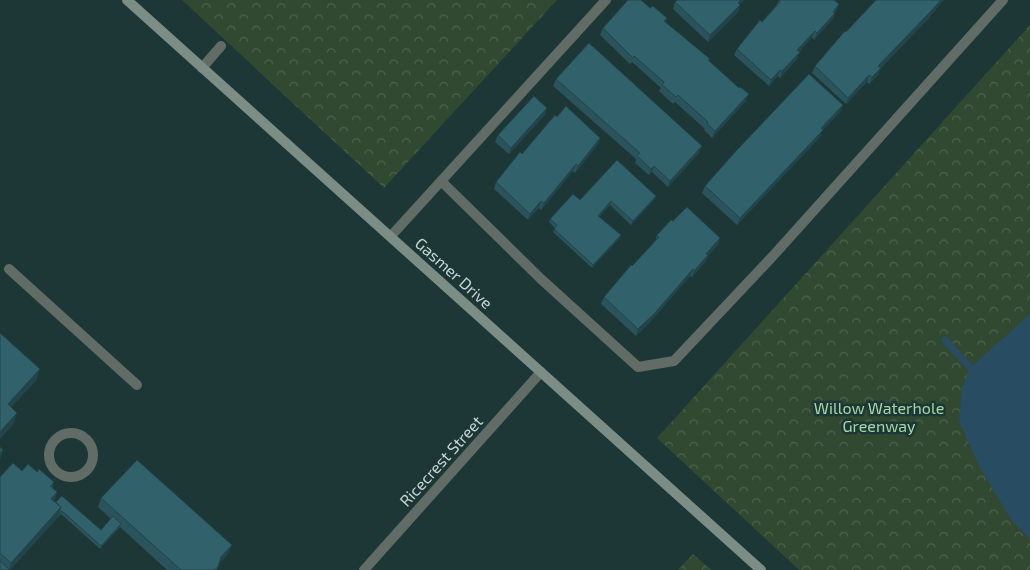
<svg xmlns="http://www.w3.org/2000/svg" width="1030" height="570" font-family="'Exo 2',sans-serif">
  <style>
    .park { fill: url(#park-crowns) }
    .water { fill: #284c61 }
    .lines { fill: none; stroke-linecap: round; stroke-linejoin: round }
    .stream { stroke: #284c61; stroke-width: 7 }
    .lane { stroke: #616c67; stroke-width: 10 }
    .street { stroke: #616c67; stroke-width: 10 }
    .secondary { stroke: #7b8d85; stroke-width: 10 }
    .wall { fill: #2a535c }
    .shaded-wall { fill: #22444b }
    .building { fill: #31616b; stroke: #22444b }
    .labels { text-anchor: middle; stroke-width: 5; stroke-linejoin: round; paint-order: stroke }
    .street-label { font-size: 16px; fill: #c6d5d4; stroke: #1c3735 }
    .park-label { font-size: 16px; fill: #a6d7a6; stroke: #1c3735 }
  </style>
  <defs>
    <pattern id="park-crowns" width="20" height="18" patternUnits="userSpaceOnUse" patternTransform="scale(1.25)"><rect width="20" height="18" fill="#314931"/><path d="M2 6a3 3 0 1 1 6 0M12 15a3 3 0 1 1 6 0" fill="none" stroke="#4d624e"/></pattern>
  </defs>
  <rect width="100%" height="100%" fill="#1c3735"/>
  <path class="park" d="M 182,0 L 557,0 L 384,188 Z
    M 1030,25 L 1030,570 L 799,570 L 657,438 Z
    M 693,554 L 711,570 L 678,570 Z"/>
  <path class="water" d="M 1030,314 L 1030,539 L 1011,520 L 979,466 L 959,421 L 962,387 L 970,368 Z"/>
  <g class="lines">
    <path class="stream" d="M 945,340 L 977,375"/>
    <path class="lane" d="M 202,68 L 221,46
      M 441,181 L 541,279 L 638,367 L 674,361 L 772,257 L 1003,0
      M 391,236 L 606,0
      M 9,269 L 137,385
      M49 455a22 22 0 1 1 44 0a22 22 0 1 1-44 0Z"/>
    <path class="street" d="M 364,570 L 541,372"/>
    <path class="secondary" d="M 127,0 L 761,570"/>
  </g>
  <path class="wall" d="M 779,0 L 839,4 L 832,20 L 814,40 L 812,37 L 799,52 L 797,59 L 780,78 L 778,76 L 769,86 L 734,55 L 737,49 L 776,6 Z
    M 675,2 L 740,5 L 738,12 L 708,42 L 673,9 Z
    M 650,8 L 667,18 L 665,22 L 710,59 L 709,61 L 746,101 L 712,138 L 704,130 L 705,129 L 675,102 L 673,104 L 659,91 L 661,88 L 632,62 L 630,64 L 600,35 L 603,28 Z
    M 929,18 L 881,68 L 878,75 L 869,84 L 867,82 L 846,104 L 812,73 L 815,66 L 846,32 Z
    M 556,79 L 699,153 L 668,187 L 652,172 L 649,175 L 635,163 L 636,159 L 553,86 Z
    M 843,105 L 840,112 L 822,131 L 820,137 L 737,225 L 702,193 L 705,186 Z
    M 547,108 L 545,115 L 509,154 L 495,142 L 498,135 Z
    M 557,117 L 600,138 L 598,144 L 575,173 L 573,171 L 541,210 L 539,208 L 528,220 L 494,189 L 496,182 L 522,154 Z
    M 655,199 L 631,225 L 610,205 L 599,217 L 621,235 L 620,238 L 592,268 L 553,232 L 555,228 L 549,222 L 550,219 L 580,200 Z
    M 673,221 L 720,238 L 718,245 L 708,256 L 705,262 L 692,277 L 690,276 L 651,321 L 636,336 L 601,304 L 604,297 L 655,242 L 657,235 Z
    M 22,471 L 37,472 L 54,482 L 52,487 L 57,492 L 54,501 L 101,530 L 111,519 L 98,507 L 101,498 L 232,545 L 228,554 L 218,565 L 217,570 L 167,570 L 120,527 L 100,549 L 61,514 L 10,570 L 0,570 L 0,477 Z"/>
  <path class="shaded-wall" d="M 741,0 L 744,0 L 736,9 L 740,5 L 738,12 L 708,42 L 710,35 Z
    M 941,0 L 944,0 L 929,18 L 876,73 L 878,66 Z
    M 839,4 L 832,20 L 814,40 L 817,33 L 833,12 Z
    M 815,31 L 812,37 L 795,57 L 797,50 Z
    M 800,52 L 797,59 L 780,78 L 782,71 Z
    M 881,68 L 878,75 L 869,84 L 872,77 Z
    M 780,70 L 778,76 L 769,86 L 771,80 Z
    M 869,75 L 867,82 L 846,104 L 848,98 Z
    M 749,94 L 746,101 L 712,138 L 715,131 Z
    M 843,105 L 840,112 L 822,131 L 820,137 L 737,225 L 740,218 Z
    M 547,108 L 545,115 L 509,154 L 511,148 Z
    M 600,138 L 598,144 L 575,173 L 578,166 Z
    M 702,146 L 699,153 L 668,187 L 670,181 Z
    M 576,164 L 573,171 L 541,210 L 544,203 Z
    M 654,166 L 652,172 L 649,175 L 651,169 Z
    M 656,196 L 655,199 L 631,225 L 633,221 Z
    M 541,201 L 539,208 L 528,220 L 530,214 Z
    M 611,201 L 610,205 L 597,220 L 598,216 Z
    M 621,235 L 620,238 L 592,268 L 593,265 Z
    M 720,238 L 718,245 L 708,256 L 705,262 L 692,277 L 694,271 L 706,254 Z
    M 693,269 L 690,276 L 651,321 L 636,336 L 638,329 Z
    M 40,369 L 36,381 L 3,416 L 8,404 Z
    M 17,413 L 13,425 L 0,439 L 0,432 Z
    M 3,450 L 0,460 L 0,454 Z
    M 57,492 L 54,502 L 51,499 Z
    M 61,507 L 58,517 L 10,570 L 9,570 L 11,563 Z
    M 121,524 L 119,527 L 100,549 L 101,546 Z
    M 232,545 L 228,554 L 217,566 L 221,557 Z"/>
  <path class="building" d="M 628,0 L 641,0 L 650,8 L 653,6 L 667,18 L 664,21 L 710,59 L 708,60 L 739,88 L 740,87 L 749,94 L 715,131 L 707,124 L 708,122 L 678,95 L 676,97 L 662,85 L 664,82 L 634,56 L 633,58 L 603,28 Z
    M 677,0 L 741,0 L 738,3 L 740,5 L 710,35 L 675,2 Z
    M 779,0 L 834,0 L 839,4 L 833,12 L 835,13 L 817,33 L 815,31 L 797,50 L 800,52 L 782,71 L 780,70 L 771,80 L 737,49 L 760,20 L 762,22 L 780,2 Z
    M 876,0 L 941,0 L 931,11 L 878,66 L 881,68 L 872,77 L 869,75 L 848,98 L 815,66 L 845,31 L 846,32 Z
    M 589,43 L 702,146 L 670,181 L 654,166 L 651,169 L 637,156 L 640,153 L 556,79 Z
    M 809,74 L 843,105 L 821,128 L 823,130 L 740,218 L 705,186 L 736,151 Z
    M 534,96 L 547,108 L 511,148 L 498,135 Z
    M 566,106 L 600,138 L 578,166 L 576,164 L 544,203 L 541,201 L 530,214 L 496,182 L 520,152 L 522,154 L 555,115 L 557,117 Z
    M 617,160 L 656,196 L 633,221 L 611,201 L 598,216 L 621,235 L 593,265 L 554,229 L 557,225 L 550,219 L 573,194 L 580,200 Z
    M 687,207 L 720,238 L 706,254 L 708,255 L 694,271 L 693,269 L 654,314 L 638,329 L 604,297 L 631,265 L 632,266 L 659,237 L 657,235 L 671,220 L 673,221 Z
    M 0,333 L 40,369 L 8,404 L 17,413 L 0,432 Z
    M 0,447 L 3,450 L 0,454 Z
    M 137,460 L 232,545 L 221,557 L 218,567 L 214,570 L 181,570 L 101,498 Z
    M 13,463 L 22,471 L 28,464 L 37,472 L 39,469 L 54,482 L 50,486 L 57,492 L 51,499 L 61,507 L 11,563 L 0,553 L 0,477 Z
    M 62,496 L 101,530 L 113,516 L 121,524 L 101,546 L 62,511 L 59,513 L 61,507 L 56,502 Z
    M 0,561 L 10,570 L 0,570 Z"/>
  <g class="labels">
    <g class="street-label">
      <text transform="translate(454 273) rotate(42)" y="6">Gasmer Drive</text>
      <text transform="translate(441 461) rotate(-48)" y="6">Ricecrest Street</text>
    </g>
    <g class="park-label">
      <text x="879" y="414">Willow Waterhole<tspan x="879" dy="18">Greenway</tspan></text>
    </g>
  </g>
</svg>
